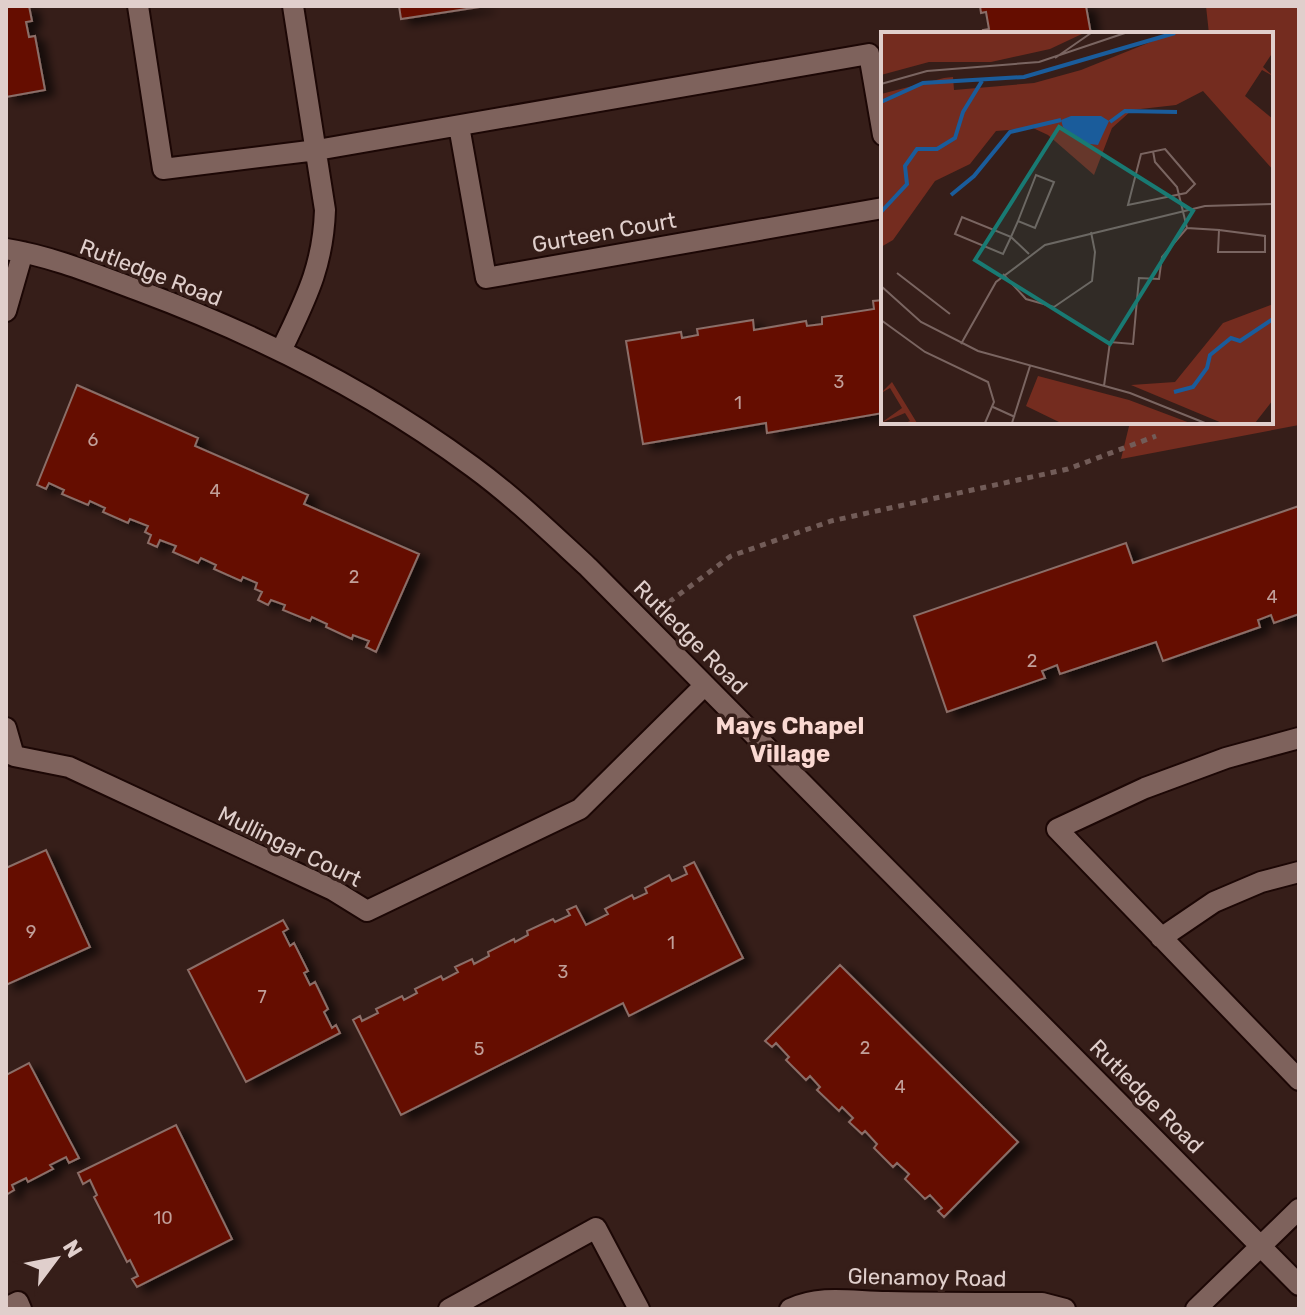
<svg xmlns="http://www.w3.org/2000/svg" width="1305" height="1315" font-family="Rubik,sans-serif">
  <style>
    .green { fill: #742c1f }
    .building { fill: #650f01; stroke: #8b6e68; stroke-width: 2; filter: url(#shadow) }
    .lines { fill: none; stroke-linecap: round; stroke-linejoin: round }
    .lane-casing { stroke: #1c0705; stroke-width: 24 }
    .street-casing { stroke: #1c0705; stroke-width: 24 }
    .path { stroke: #725c58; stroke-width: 5; stroke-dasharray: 6 6; stroke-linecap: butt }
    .lane { stroke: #7e625c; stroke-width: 20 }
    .street { stroke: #7e625c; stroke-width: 20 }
    .labels { text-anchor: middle; stroke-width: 7; stroke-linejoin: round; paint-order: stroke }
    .number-label { font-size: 18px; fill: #c19f99 }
    .street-label { font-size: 22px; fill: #e0cfcc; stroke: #361e19 }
    .neighbourhood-label { font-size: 24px; font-weight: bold; fill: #fad9d2; stroke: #361e19 }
    .inset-river { fill: none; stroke: #1a5c9b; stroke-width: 4 }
    .inset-road { fill: none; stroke: #7a6561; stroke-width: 2 }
    .view { fill: #197a73; fill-opacity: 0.15; stroke: #197a73; stroke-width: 4 }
    .inset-edge { fill: none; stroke: #e0cfcc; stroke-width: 4 }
  </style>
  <defs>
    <filter id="shadow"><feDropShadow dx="9" dy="5" stdDeviation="4" flood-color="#0009"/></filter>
  </defs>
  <rect width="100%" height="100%" fill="#361e19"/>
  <path class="green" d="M 1206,6 L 1299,6 L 1299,425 L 1121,459 L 1130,422 L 1271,422 L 1271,34 L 1209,34 Z"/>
  <path class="building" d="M 6,6 L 29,6 L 32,21 L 26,22 L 29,37 L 35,36 L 45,90 L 6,97 Z
    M 399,6 L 486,6 L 401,19 Z
    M 980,6 L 1086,6 L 1091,34 L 984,34 L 983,30 L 989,29 L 986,12 L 981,13 Z
    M 883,300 L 883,413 L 767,433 L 766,423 L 643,444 L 626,341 L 681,332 L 682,338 L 698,335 L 697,329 L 753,320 L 754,330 L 806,321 L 807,326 L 822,324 L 822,317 L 874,309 L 873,301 Z
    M 77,385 L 198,438 L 195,446 L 308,495 L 304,504 L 419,554 L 376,652 L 366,647 L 369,641 L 353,635 L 352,639 L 326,627 L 327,624 L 312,617 L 310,621 L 283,610 L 285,605 L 271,600 L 268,605 L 258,600 L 262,592 L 255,589 L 257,583 L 243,577 L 241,581 L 214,569 L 216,565 L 201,558 L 198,563 L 173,552 L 176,546 L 160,540 L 157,547 L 148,543 L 151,535 L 145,532 L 148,526 L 130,519 L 128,523 L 103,512 L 105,508 L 90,501 L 88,505 L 62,494 L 64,490 L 49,483 L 46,489 L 37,485 Z
    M 1299,506 L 1299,614 L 1274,623 L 1271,615 L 1258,620 L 1260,627 L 1163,661 L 1156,642 L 1060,674 L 1057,665 L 1042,671 L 1045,678 L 947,712 L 914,616 L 1126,543 L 1133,563 Z
    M 46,850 L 90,947 L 6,985 L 6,868 Z
    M 694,862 L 743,958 L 629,1016 L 623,1003 L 401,1115 L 353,1020 L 360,1016 L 362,1021 L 378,1013 L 376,1009 L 402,996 L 404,1000 L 417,993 L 415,989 L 441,976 L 443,980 L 458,972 L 455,967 L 472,959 L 474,964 L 489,956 L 488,952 L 514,939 L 515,942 L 528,935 L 527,931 L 553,919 L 555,922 L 570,915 L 567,910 L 576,906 L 586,925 L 608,914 L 605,909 L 632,895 L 634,899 L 647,893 L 645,888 L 669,875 L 672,881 L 687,874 L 684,867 Z
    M 283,920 L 288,929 L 283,932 L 290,946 L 294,943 L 308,971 L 304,973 L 310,985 L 315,982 L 328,1009 L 324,1012 L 332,1028 L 336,1025 L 340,1033 L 246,1082 L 188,970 Z
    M 840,965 L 1018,1142 L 944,1217 L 938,1211 L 942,1208 L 930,1195 L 925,1199 L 905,1179 L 909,1174 L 897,1163 L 893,1167 L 874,1148 L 877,1144 L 865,1131 L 862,1134 L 849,1122 L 853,1118 L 842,1107 L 839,1111 L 817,1090 L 820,1087 L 810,1076 L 806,1080 L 786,1060 L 789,1057 L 776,1043 L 772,1047 L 765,1041 Z
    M 29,1063 L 79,1158 L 69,1163 L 66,1157 L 50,1165 L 53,1169 L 28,1182 L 26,1178 L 12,1185 L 14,1190 L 6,1195 L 6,1075 Z
    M 176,1125 L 232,1239 L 137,1287 L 132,1279 L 138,1276 L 130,1260 L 127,1262 L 94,1197 L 97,1195 L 90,1180 L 83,1184 L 78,1173 Z"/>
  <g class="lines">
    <g class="lane-casing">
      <path id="lane" d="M 1299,738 L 1226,758 L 1145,788 L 1057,829 L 1299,1080
        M 1161,938 L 1214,902 L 1261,882 L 1299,872"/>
    </g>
    <g class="street-casing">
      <path id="street" d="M 138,6 L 163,169 L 317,150 L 869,54 L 883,135
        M 459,126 L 486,278 L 883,208
        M 6,249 C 51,256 97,275 140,291 C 258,335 372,392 473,467 C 514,497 551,533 588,567 L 1299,1285
        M 6,311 L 23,252
        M 281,351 C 305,300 323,268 325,210 L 293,6
        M 6,728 L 14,756 L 69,767 L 333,890 L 367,911 L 580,809 L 705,685
        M 6,1308 L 18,1302 L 21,1309
        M 449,1309 L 596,1228 L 639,1309
        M 790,1309 C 821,1294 854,1302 887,1302 C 939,1303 990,1303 1042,1303 L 1065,1309
        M 1196,1309 L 1299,1209"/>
    </g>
    <path class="path" d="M 669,602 L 731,556 L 831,521 L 1068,469 L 1156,436"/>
    <use href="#lane" class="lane"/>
    <use href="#street" class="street"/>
  </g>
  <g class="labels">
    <g class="number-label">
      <text x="839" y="388">3</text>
      <text x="738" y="409">1</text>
      <text x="93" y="446">6</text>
      <text x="215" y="497">4</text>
      <text x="354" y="583">2</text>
      <text x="1272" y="603">4</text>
      <text x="1032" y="667">2</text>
      <text x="31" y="938">9</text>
      <text x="671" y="949">1</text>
      <text x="563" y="978">3</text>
      <text x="262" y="1003">7</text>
      <text x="865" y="1054">2</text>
      <text x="479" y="1055">5</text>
      <text x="900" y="1093">4</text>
      <text x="163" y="1224">10</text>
    </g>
    <g class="street-label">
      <text transform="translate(604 232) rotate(-10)" y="8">Gurteen Court</text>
      <text transform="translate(151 272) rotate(21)" y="8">Rutledge Road</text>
      <text transform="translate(691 637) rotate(45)" y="8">Rutledge Road</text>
      <text transform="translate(290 846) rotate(26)" y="8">Mullingar Court</text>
      <text transform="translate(1147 1096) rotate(45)" y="8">Rutledge Road</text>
      <text transform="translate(927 1277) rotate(1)" y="8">Glenamoy Road</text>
    </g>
    <g class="neighbourhood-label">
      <text x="790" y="734">Mays Chapel<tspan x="790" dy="28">Village</tspan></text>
    </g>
  </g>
  <g transform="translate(881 32)">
    <rect width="392" height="392" fill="#361e19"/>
    <path d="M 0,1 L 203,1 L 169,17 L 110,30 L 48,30 L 0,43 ZM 292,1 L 392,1 L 392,20 L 382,35 L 392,44 L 381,38 L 364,64 L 392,87 L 392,138 L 322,59 L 295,73 L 251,78 L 231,96 L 213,143 L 167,103 L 152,96 L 115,99 L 89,132 L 54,149 L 12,208 L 0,215 L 0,62 L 63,46 L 72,45 L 73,58 L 153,51 L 200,38 ZM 392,272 L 392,368 L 374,391 L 341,391 L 250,353 L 294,350 L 342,291 ZM 157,344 L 248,368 L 309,391 L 180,391 L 145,374 ZM 11,350 L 36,391 L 24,391 L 29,389 L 24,381 L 0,391 L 21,376 L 9,356 L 0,361 Z" fill="#742c1f"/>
    <path d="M 190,84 L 220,84 L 228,89 L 217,113 L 202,111 L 182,95 L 180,88 Z" fill="#1a5c9b"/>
    <path class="inset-river" d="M 0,70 L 42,51 L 143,45 L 294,1M 229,90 L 244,79 L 296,80M 70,163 L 93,144 L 129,100 L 180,88M 0,180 L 26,152 L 24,134 L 36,117 L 56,117 L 74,106 L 82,80 L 101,49M 293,360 L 312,355 L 326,336 L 329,323 L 350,306 L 359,309 L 392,287"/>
    <path class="inset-road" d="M 174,26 L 210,1M 0,52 L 46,39 L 158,30 L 244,1M 284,117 L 314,152 L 305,161 L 247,173 L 260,122 ZM 272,119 L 274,130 L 296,155 L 306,196 L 338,198 L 337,220 L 384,220 L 384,204 L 338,198M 137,189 L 155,143 L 173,150 L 154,196 L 137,189 L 130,205 L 81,185 L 74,202 L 122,222 L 130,205 L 148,222M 16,241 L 69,282M 122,242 L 145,267 L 173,275 L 211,249 L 214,220 L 210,200M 0,254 L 40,290 L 97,319 L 249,361 L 324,391M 0,288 L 44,320 L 107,350 L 113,370 L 104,391M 80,312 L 115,250 L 164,213 L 324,174 L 392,172M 223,354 L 229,310 L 252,312 L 258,246 L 278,247 L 281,225 L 306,196M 112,375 L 134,385M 131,391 L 149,334"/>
    <path class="view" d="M 178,95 L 312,179 L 229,312 L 94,228 Z"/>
    <rect width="392" height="392" class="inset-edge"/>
  </g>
  <rect width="1305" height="1315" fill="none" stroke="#e0cfcc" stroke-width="16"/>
  <g transform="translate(56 1259) rotate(58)" stroke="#361e19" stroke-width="6" paint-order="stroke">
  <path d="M0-6L14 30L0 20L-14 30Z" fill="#e0cfcc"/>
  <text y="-12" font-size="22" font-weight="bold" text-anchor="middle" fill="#e0cfcc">N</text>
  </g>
</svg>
